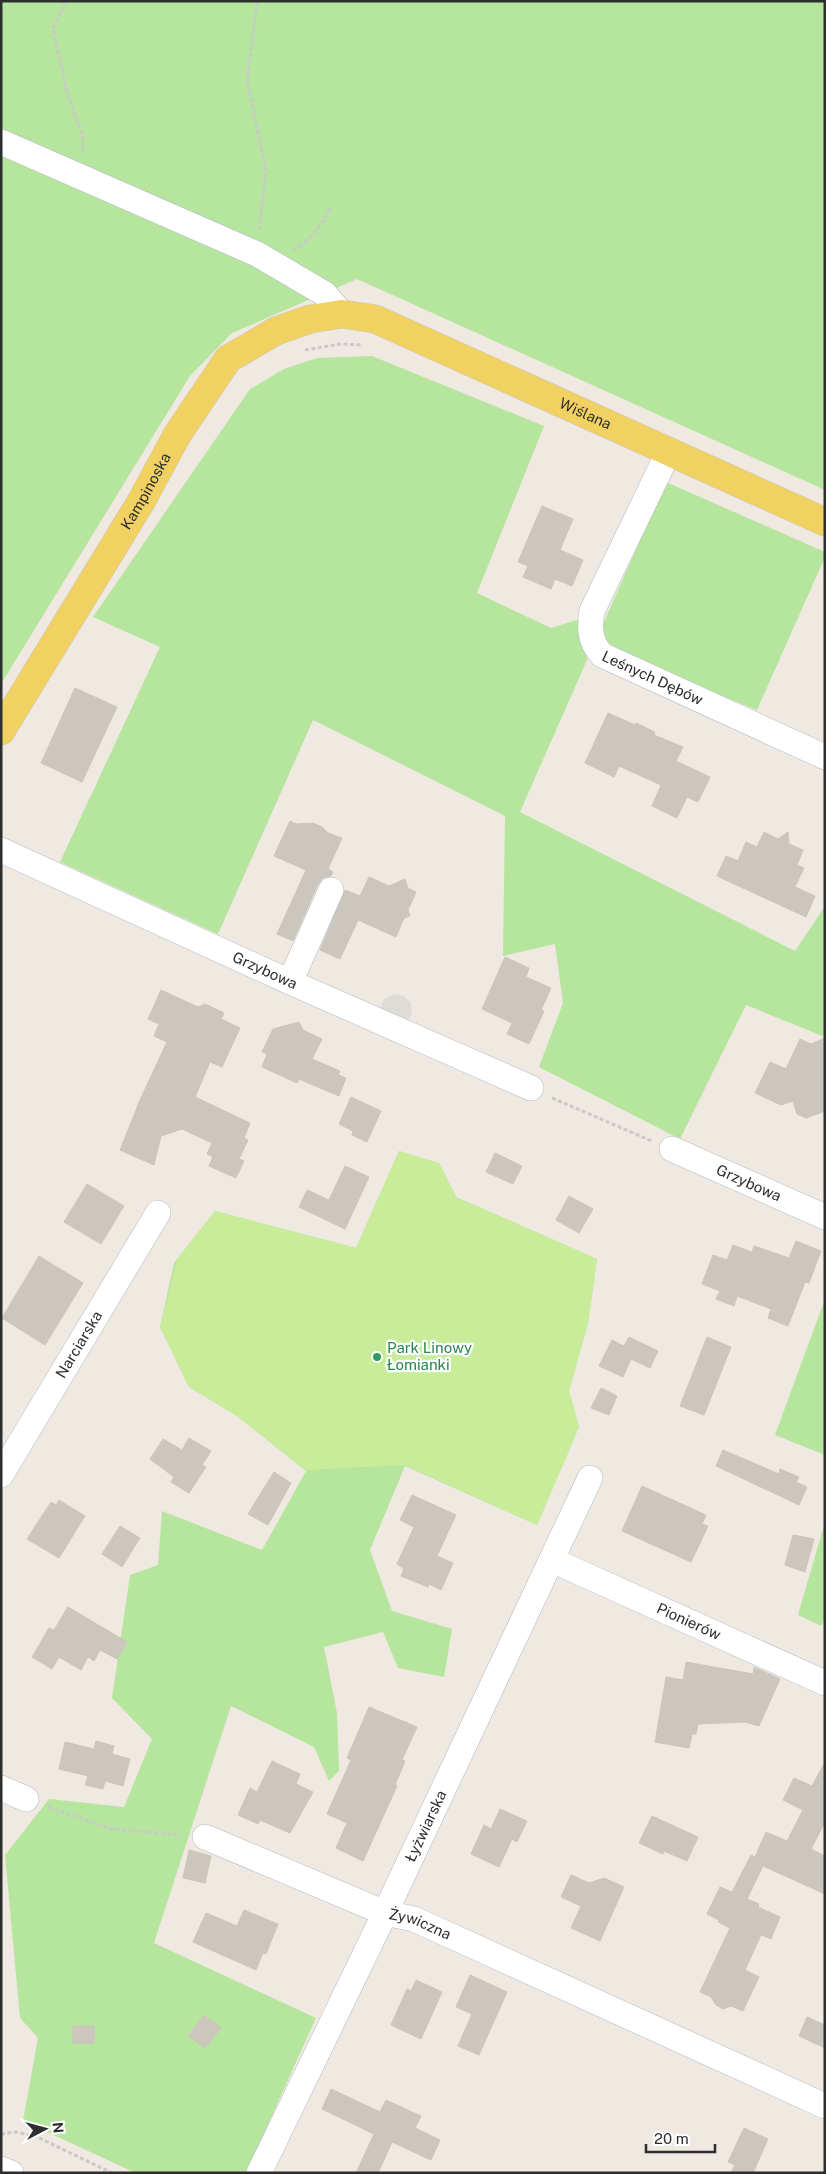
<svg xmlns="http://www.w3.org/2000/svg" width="826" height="2174" font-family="'Public Sans',sans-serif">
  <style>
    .green { fill: #b6e59e }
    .pitch { fill: #c9ec9a }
    .plaza { fill: #dfdcd8 }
    .building { fill: #cbc7bf; stroke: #cbc5ba }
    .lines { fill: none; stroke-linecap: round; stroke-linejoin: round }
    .minor-casing { stroke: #b4b7c1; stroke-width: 26 }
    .major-casing { stroke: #c9c9c9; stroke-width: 29 }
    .path { stroke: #c9c9c9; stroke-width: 3; stroke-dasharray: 4 2.5; stroke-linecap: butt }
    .minor { stroke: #fff; stroke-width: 25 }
    .major { stroke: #f2d163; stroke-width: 28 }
    .leisure-dot { fill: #2e9e5b; stroke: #fff; stroke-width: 2 }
    .labels { text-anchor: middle; stroke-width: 4.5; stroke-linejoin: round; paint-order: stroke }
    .street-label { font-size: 15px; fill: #2e2e2e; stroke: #fff }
    .leisure-label { font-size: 15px; fill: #27864d; stroke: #fff; text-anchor: start }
  </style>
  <rect width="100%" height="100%" fill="#efe9e1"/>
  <path class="green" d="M 1,1 L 825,1 L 825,490 L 357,279 L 232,333 L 190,376 L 1,684 Z
    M 372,356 L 544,426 L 477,593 L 551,628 L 580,619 L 585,637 L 587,660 L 520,812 L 795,951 L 825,906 L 825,1037 L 746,1005 L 680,1139 L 539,1067 L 563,1003 L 555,944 L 503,956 L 505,816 L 313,720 L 218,934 L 60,862 L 160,647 L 93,617 L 250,389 L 284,369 L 317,358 Z
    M 666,482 L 825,552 L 825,557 L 757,710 L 602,647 L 599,633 Z
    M 399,1151 L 439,1163 L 456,1197 L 597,1259 L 588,1323 L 569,1391 L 579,1427 L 537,1525 L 405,1466 L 370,1550 L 392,1611 L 452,1629 L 444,1677 L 398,1668 L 383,1632 L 324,1647 L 337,1713 L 339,1771 L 329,1781 L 314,1747 L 231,1706 L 154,1943 L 316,2018 L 246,2173 L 136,2173 L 23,2121 L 38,2038 L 20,2018 L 5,1855 L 49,1799 L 124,1807 L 152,1739 L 112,1698 L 130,1575 L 158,1565 L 162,1511 L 262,1550 L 306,1471 L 237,1416 L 189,1387 L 160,1327 L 174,1263 L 215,1211 L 356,1248 Z
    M 825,1299 L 825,1455 L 775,1435 Z
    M 825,1522 L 825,1620 L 821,1626 L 798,1615 Z"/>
  <path class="pitch" d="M 399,1151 L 439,1163 L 456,1197 L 597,1259 L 588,1323 L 569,1391 L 579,1427 L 537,1525 L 405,1465 L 306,1470 L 237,1416 L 189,1387 L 160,1327 L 177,1259 L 215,1211 L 356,1248 Z"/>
  <path class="plaza" d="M 394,994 L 404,996 L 411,1004 L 412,1015 L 406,1023 L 380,1009 L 384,999 Z"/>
  <path class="building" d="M 542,506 L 573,519 L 560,550 L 583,560 L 572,586 L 555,579 L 551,589 L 523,577 L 528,566 L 518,562 Z
    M 75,688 L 117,707 L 82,782 L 41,763 Z
    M 608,713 L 635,725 L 636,723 L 655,732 L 654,735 L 683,747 L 676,761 L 710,777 L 698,802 L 687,797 L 677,818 L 652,806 L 661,785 L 619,766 L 614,777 L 585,763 Z
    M 290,821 L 296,824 L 313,823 L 322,827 L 328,833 L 342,838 L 328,869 L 333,872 L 331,876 L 323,878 L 318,884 L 293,941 L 277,934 L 306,870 L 274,856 Z
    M 764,832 L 778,839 L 788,832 L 789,844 L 803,850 L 797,865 L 804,868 L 795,887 L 815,896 L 806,917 L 717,876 L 726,856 L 738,861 L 746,842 L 757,847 Z
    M 369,877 L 389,886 L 405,879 L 408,888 L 416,892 L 408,910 L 410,916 L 404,918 L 396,937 L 358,920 L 340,959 L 320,950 L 345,890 L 360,896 Z
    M 505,957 L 529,968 L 526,977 L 551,988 L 541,1010 L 544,1011 L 529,1044 L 507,1034 L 512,1023 L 482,1009 Z
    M 161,990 L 198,1007 L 205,1004 L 224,1013 L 221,1019 L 240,1028 L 222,1067 L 210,1062 L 195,1097 L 250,1123 L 244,1138 L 248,1140 L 239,1159 L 244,1161 L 236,1178 L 209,1166 L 213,1157 L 207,1154 L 212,1143 L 182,1129 L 161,1136 L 154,1165 L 120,1150 L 140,1100 L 167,1042 L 154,1036 L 159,1024 L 148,1019 Z
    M 299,1022 L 303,1030 L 322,1039 L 312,1059 L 340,1071 L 338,1075 L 346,1078 L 339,1096 L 299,1079 L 297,1083 L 262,1067 L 267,1054 L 262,1052 L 273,1029 Z
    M 825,1038 L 825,1111 L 806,1118 L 797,1114 L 793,1101 L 781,1105 L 755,1093 L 770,1062 L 786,1069 L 800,1039 L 811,1044 Z
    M 351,1097 L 381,1111 L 367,1142 L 352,1135 L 353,1131 L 339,1124 Z
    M 495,1153 L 522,1166 L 513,1184 L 486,1172 Z
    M 345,1166 L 369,1177 L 345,1229 L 299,1207 L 307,1190 L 329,1200 Z
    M 87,1184 L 124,1206 L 101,1244 L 64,1222 Z
    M 569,1196 L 593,1209 L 579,1233 L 556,1220 Z
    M 796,1241 L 821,1251 L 809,1283 L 805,1282 L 788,1326 L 768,1318 L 771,1309 L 737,1296 L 734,1306 L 716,1299 L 720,1291 L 702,1284 L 713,1255 L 727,1260 L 733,1245 L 752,1252 L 754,1246 L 789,1258 Z
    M 39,1256 L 83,1283 L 45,1345 L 2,1318 Z
    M 629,1337 L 658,1351 L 650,1368 L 631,1359 L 623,1377 L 599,1366 L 612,1340 L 624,1346 Z
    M 707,1337 L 731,1347 L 704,1415 L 680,1406 Z
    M 601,1388 L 617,1396 L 609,1415 L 591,1408 Z
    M 189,1438 L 211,1451 L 202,1465 L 206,1467 L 189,1493 L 171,1482 L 174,1477 L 150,1459 L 163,1439 L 182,1450 Z
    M 723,1450 L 779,1474 L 780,1469 L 799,1477 L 796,1482 L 807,1487 L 799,1505 L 716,1466 Z
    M 274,1472 L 291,1483 L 268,1525 L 248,1514 Z
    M 642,1486 L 706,1515 L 702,1524 L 708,1526 L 691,1562 L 622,1531 Z
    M 412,1495 L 456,1515 L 437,1556 L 453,1563 L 441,1590 L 429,1584 L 428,1587 L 401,1576 L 404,1569 L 397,1564 L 414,1527 L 400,1520 Z
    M 59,1500 L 85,1516 L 59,1558 L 27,1539 L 51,1502 L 56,1505 Z
    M 120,1526 L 140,1538 L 122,1567 L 102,1554 Z
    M 793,1535 L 814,1539 L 805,1572 L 785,1565 Z
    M 68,1607 L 127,1642 L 117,1659 L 100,1650 L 94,1661 L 88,1657 L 81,1670 L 59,1657 L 52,1669 L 32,1657 L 49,1628 L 54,1630 Z
    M 686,1662 L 753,1674 L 754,1667 L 780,1679 L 759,1726 L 745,1722 L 698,1724 L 696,1734 L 692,1734 L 689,1748 L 655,1742 L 666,1677 L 683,1680 Z
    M 369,1707 L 417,1727 L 402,1760 L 405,1761 L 395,1785 L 397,1786 L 363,1861 L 336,1848 L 347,1823 L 327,1814 L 351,1760 L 347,1758 Z
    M 96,1741 L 114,1746 L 112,1754 L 130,1759 L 123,1786 L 105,1781 L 103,1789 L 85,1785 L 88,1776 L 59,1769 L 65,1742 L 94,1749 Z
    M 272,1761 L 300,1774 L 296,1784 L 313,1792 L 290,1833 L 260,1820 L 258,1824 L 238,1815 L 250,1788 L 257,1792 Z
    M 825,1762 L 825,1822 L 811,1849 L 825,1856 L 825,1894 L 763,1866 L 747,1899 L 759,1904 L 758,1907 L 780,1917 L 771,1939 L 761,1935 L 745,1970 L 759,1977 L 743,2011 L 731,2006 L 723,2009 L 716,2005 L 711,1997 L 700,1992 L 730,1928 L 718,1922 L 719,1920 L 707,1914 L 720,1887 L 732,1892 L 751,1855 L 755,1857 L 766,1832 L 787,1841 L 803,1810 L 783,1800 L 794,1778 L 812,1786 Z
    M 500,1809 L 527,1821 L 517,1842 L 512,1839 L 499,1867 L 471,1854 L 484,1825 L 491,1829 Z
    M 652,1816 L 698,1837 L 687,1861 L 664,1851 L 663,1854 L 639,1843 Z
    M 189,1850 L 211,1856 L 205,1883 L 183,1878 Z
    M 571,1875 L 589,1883 L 604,1878 L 624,1887 L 600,1941 L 571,1928 L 581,1906 L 561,1897 Z
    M 244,1910 L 278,1924 L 266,1954 L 263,1953 L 256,1970 L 193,1942 L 206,1913 L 237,1926 Z
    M 470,1975 L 507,1992 L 479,2055 L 458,2046 L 472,2014 L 456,2007 Z
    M 416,1980 L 442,1992 L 421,2039 L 391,2025 L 407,1989 L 411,1991 Z
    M 204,2015 L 221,2028 L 205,2048 L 188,2036 Z
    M 807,2017 L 825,2025 L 825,2048 L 799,2036 Z
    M 73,2026 L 94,2026 L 94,2044 L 73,2043 Z
    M 331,2089 L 380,2112 L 386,2100 L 421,2116 L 415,2128 L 440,2140 L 431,2160 L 392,2142 L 378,2173 L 356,2173 L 374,2134 L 322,2109 Z
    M 744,2128 L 768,2139 L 753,2173 L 731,2173 L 735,2165 L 728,2162 Z"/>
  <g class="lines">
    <g class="minor-casing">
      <g id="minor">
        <path d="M 1,142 L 257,254 L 325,294 L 342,314"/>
        <path id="s1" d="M 669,451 L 592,611 C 589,628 590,642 602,655 L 825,757"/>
        <path id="s2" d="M 1,850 L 290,982 L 531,1088"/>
        <path d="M 290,982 L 331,890"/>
        <path id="s3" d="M 672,1149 L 825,1217"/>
        <path id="s4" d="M 1,1475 L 158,1213"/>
        <path id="s5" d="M 552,1560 L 825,1683"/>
        <path d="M 1,1788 L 26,1799"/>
        <path id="s6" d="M 205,1837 L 385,1913 L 414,1919 L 825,2106"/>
        <path d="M 1,2169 L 11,2173"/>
        <path id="s7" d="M 259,2173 L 385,1913 L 590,1478"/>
      </g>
    </g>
    <g class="major-casing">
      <g id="major">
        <path id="s8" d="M 1,731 L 142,500 L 177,435 L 228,359 L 276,331 L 310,319 L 342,314 L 375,319 L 825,522"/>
      </g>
    </g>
    <path class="path" d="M 66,1 L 53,28 L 67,93 L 83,137 L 83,152
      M 257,1 L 247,80 L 266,171 L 259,231
      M 293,249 C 312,241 321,225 331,208
      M 305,350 L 340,344 L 363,345
      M 552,1098 L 652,1141
      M 48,1807 L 112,1829 L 182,1835
      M 1,2134 L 15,2132 L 35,2136 L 112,2173"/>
    <use href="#minor" class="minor"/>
    <use href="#major" class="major"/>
  </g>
  <circle class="leisure-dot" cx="377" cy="1357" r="5"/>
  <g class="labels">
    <g class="street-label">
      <text dy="5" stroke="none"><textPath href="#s8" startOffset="824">Wiślana</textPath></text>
      <text dy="5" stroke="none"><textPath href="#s8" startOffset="280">Kampinoska</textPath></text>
      <text dy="5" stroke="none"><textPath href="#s1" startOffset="280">Leśnych Dębów</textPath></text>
      <text dy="5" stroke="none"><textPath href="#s2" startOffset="290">Grzybowa</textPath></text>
      <text dy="5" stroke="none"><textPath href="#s3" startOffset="84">Grzybowa</textPath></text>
      <text dy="5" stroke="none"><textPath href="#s4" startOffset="152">Narciarska</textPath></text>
      <text dy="5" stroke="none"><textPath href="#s5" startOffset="150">Pionierów</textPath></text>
      <text dy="5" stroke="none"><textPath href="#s7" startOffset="385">Łyżwiarska</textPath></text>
      <text dy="5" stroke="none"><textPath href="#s6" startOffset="232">Żywiczna</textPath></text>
    </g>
    <g class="leisure-label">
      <text x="387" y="1353">Park Linowy<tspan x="387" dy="17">Łomianki</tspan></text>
    </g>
  </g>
  <rect width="826" height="2174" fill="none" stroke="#2e2e2e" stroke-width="5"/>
  <g transform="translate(45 2129) rotate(84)" stroke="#ffffff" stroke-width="4" paint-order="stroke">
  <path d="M0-4L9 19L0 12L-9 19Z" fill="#2e2e2e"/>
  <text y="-8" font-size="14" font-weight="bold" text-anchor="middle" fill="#2e2e2e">N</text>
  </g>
  <path d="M646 2144v8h69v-8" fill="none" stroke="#2e2e2e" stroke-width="2.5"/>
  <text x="654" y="2144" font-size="15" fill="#2e2e2e" stroke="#ffffff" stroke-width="4" paint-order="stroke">20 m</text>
</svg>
